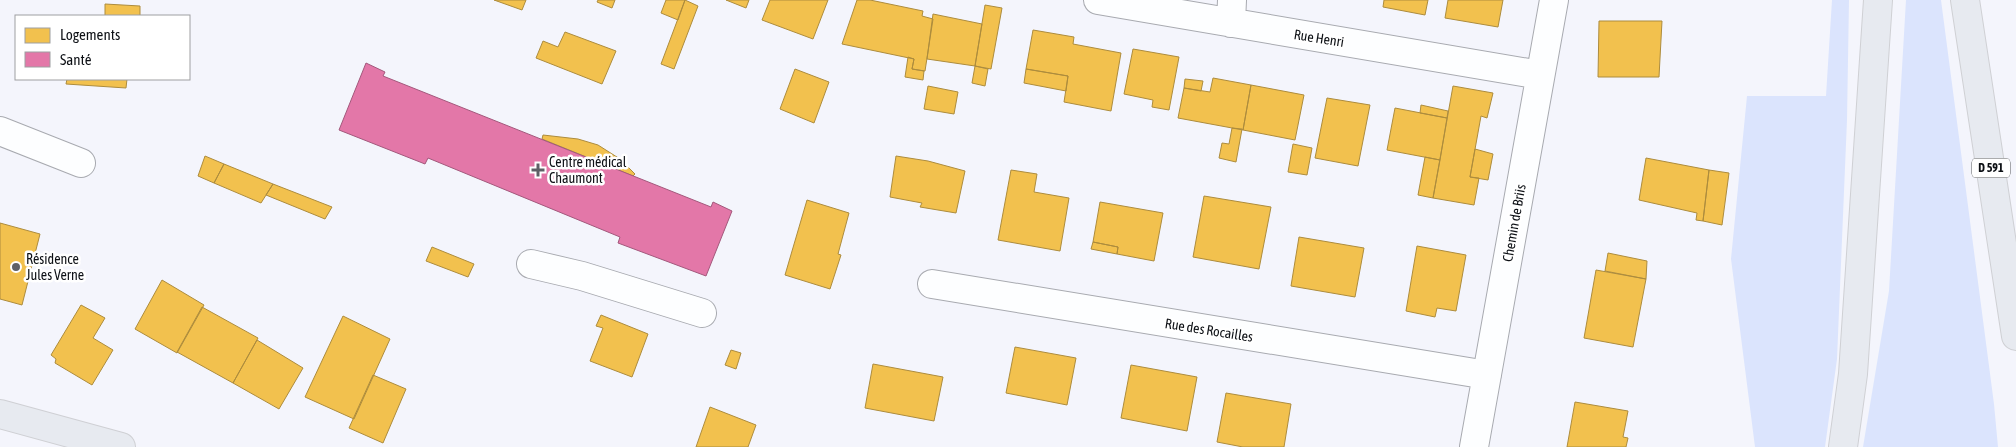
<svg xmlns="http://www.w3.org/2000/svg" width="2016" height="447" font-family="'Asap Condensed',sans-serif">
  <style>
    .green { fill: #dbe4fd }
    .homes { fill: #f2c14e; stroke: #ad8c3d }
    .health { fill: #e377a8; stroke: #a3587c }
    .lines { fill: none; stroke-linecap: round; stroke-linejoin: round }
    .minor-casing { stroke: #a8aab0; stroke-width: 30 }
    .major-casing { stroke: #cfd0d4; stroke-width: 30 }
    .minor { stroke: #fdfeff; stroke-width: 28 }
    .major { stroke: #e7eaf0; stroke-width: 28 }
    .poi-dot { fill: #5e6066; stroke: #fff; stroke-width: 2 }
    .labels { text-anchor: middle; stroke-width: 5; stroke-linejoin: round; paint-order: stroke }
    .shield { fill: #fff; stroke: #56585b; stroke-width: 1 }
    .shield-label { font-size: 12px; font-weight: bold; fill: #0d1015 }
    .street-label { font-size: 14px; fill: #0d1015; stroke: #fff }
    .poi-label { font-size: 14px; fill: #0d1015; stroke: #fff; text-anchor: start }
  </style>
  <rect width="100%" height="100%" fill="#f4f5fc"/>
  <path class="green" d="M 1832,0 L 1849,0 L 1847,120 L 1837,359 L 1825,447 L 1755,447 L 1731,259 L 1747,96 L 1826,96 Z
    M 1906,0 L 1941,0 L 1994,404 L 1998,447 L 1863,447 L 1889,291 Z"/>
  <path class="homes" d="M 494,0 L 526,0 L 522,10 Z
    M 598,0 L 615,0 L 612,8 L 597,2 Z
    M 666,0 L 685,0 L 678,20 L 661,13 Z
    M 685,0 L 698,6 L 674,69 L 661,64 Z
    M 726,0 L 749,0 L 746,8 Z
    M 770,0 L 828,0 L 813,39 L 762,20 Z
    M 857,0 L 870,0 L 923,11 L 922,16 L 933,19 L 925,71 L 912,69 L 914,59 L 842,44 Z
    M 1384,0 L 1428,0 L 1425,15 L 1383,7 Z
    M 1448,0 L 1503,0 L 1498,27 L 1445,18 Z
    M 105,4 L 140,6 L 140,16 L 105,16 Z
    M 985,5 L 1002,8 L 991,69 L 975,66 Z
    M 933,14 L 982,24 L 975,66 L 927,59 Z
    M 1599,21 L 1662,21 L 1659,77 L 1598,77 Z
    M 1033,30 L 1074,37 L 1073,44 L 1121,53 L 1111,111 L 1064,102 L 1068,76 L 1026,69 Z
    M 565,32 L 616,51 L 602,84 L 536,58 L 543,41 L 558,47 Z
    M 1133,49 L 1179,57 L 1169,110 L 1152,107 L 1153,100 L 1124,94 Z
    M 908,57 L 914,59 L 912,69 L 924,71 L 923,80 L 905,77 Z
    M 975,66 L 988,69 L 985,86 L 972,83 Z
    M 795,69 L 829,82 L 814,123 L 780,109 Z
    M 1026,69 L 1068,76 L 1066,91 L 1024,83 Z
    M 1213,78 L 1251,85 L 1243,130 L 1178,118 L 1184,88 L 1210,92 Z
    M 67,79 L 127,79 L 126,88 L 66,84 Z
    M 1185,79 L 1203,81 L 1201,91 L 1184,88 Z
    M 1251,85 L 1304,95 L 1295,140 L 1243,130 Z
    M 928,86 L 958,92 L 954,114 L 924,109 Z
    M 1453,86 L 1493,93 L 1487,118 L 1481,116 L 1470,177 L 1479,178 L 1474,205 L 1433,198 Z
    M 1327,98 L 1370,105 L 1358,166 L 1315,158 Z
    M 1421,105 L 1448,111 L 1447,118 L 1420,113 Z
    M 1395,108 L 1447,118 L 1440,160 L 1387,150 Z
    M 1232,128 L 1242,129 L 1236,162 L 1219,158 L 1222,143 L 1229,144 Z
    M 543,135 L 578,139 L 598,145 L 620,159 L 635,174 L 633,176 L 542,139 Z
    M 1293,144 L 1312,148 L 1307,175 L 1288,172 Z
    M 1475,149 L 1493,154 L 1488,180 L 1470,177 Z
    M 205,156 L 224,164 L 214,183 L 198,176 Z
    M 896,156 L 928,161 L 965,171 L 956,213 L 920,207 L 922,203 L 890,197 Z
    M 1425,157 L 1440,160 L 1433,198 L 1418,195 Z
    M 1646,158 L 1709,170 L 1703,221 L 1696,220 L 1697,213 L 1639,200 Z
    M 224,164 L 273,184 L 261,203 L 214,183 Z
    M 1011,170 L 1037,174 L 1034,192 L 1069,198 L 1060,251 L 998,240 Z
    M 1709,170 L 1729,173 L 1722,225 L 1703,221 Z
    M 273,184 L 332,207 L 325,219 L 266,195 Z
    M 1204,196 L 1271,207 L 1259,269 L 1193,257 Z
    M 807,200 L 849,213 L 838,254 L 841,255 L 830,289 L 785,275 Z
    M 1100,202 L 1163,213 L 1154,261 L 1117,254 L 1118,247 L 1093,242 Z
    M 0,223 L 40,234 L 22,305 L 0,299 Z
    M 1299,237 L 1364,248 L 1355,297 L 1291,286 Z
    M 1093,242 L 1118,247 L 1117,254 L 1091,249 Z
    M 1417,246 L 1466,255 L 1456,311 L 1437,308 L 1435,317 L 1406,311 Z
    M 432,247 L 474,264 L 468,277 L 426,261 Z
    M 1608,253 L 1647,261 L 1646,279 L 1605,271 Z
    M 1596,270 L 1646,279 L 1633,347 L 1584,338 Z
    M 162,280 L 204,305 L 177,353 L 135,329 Z
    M 81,305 L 105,318 L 93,338 L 113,350 L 92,385 L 55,363 L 56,359 L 51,355 Z
    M 202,307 L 258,338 L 233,383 L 177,352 Z
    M 601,315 L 648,334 L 632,377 L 590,361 L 603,328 L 596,326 Z
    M 343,316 L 390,339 L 354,419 L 305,397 Z
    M 257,340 L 303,368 L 279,409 L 233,383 Z
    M 1015,347 L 1076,358 L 1067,405 L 1006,393 Z
    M 731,350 L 741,353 L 736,369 L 725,365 Z
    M 873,364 L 943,377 L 934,421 L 865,408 Z
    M 1131,365 L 1197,377 L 1187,431 L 1121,418 Z
    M 373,375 L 406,389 L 383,443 L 349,428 Z
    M 1226,393 L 1291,404 L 1284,447 L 1243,447 L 1217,442 Z
    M 1575,402 L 1628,411 L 1623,437 L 1628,438 L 1626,447 L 1567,447 Z
    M 710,407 L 756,425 L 748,447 L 696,447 Z"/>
  <path class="health" d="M 366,63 L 385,72 L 383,76 L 711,207 L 713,202 L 732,211 L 706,276 L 618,243 L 620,237 L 428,158 L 425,164 L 339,130 Z"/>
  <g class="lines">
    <g class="minor-casing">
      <path id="minor" d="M 1098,0 L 1540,75
        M 1231,23 L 1232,0
        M 0,131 L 81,163
        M 531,264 L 582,276 L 702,313
        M 932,284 L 1487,375
        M 1474,447 L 1554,0"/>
    </g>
    <g class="major-casing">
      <path id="major" d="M 1965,0 L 2016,336
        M 0,414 L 121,447
        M 1843,447 L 1853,374 L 1878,0"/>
    </g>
    <use href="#minor" class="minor"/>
    <use href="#major" class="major"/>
  </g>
  <g class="poi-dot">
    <path d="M535.5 162.5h5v5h5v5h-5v5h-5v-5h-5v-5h5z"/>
    <circle cx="16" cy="267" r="5"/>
  </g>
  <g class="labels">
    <rect class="shield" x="1972" y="158.5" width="38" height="19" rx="4"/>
    <g class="shield-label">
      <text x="1991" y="172">D 591</text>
    </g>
    <g class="street-label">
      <text transform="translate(1319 38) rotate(9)" y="5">Rue Henri</text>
      <text transform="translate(1514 223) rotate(-80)" y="5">Chemin de Briis</text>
      <text transform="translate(1209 330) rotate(9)" y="5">Rue des Rocailles</text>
    </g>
    <g class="poi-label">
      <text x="549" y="167">Centre médical<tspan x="549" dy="16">Chaumont</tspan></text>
      <text x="26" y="264">Résidence<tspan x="26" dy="16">Jules Verne</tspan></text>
    </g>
  </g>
  <rect x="15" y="15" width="175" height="65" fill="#ffffff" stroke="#9e9fa1"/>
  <rect x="25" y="28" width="25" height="15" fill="#f2c14e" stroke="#9e9fa1"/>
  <text x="60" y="40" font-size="15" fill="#0d1015">Logements</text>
  <rect x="25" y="52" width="25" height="15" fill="#e377a8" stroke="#9e9fa1"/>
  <text x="60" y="65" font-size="15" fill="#0d1015">Santé</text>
</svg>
